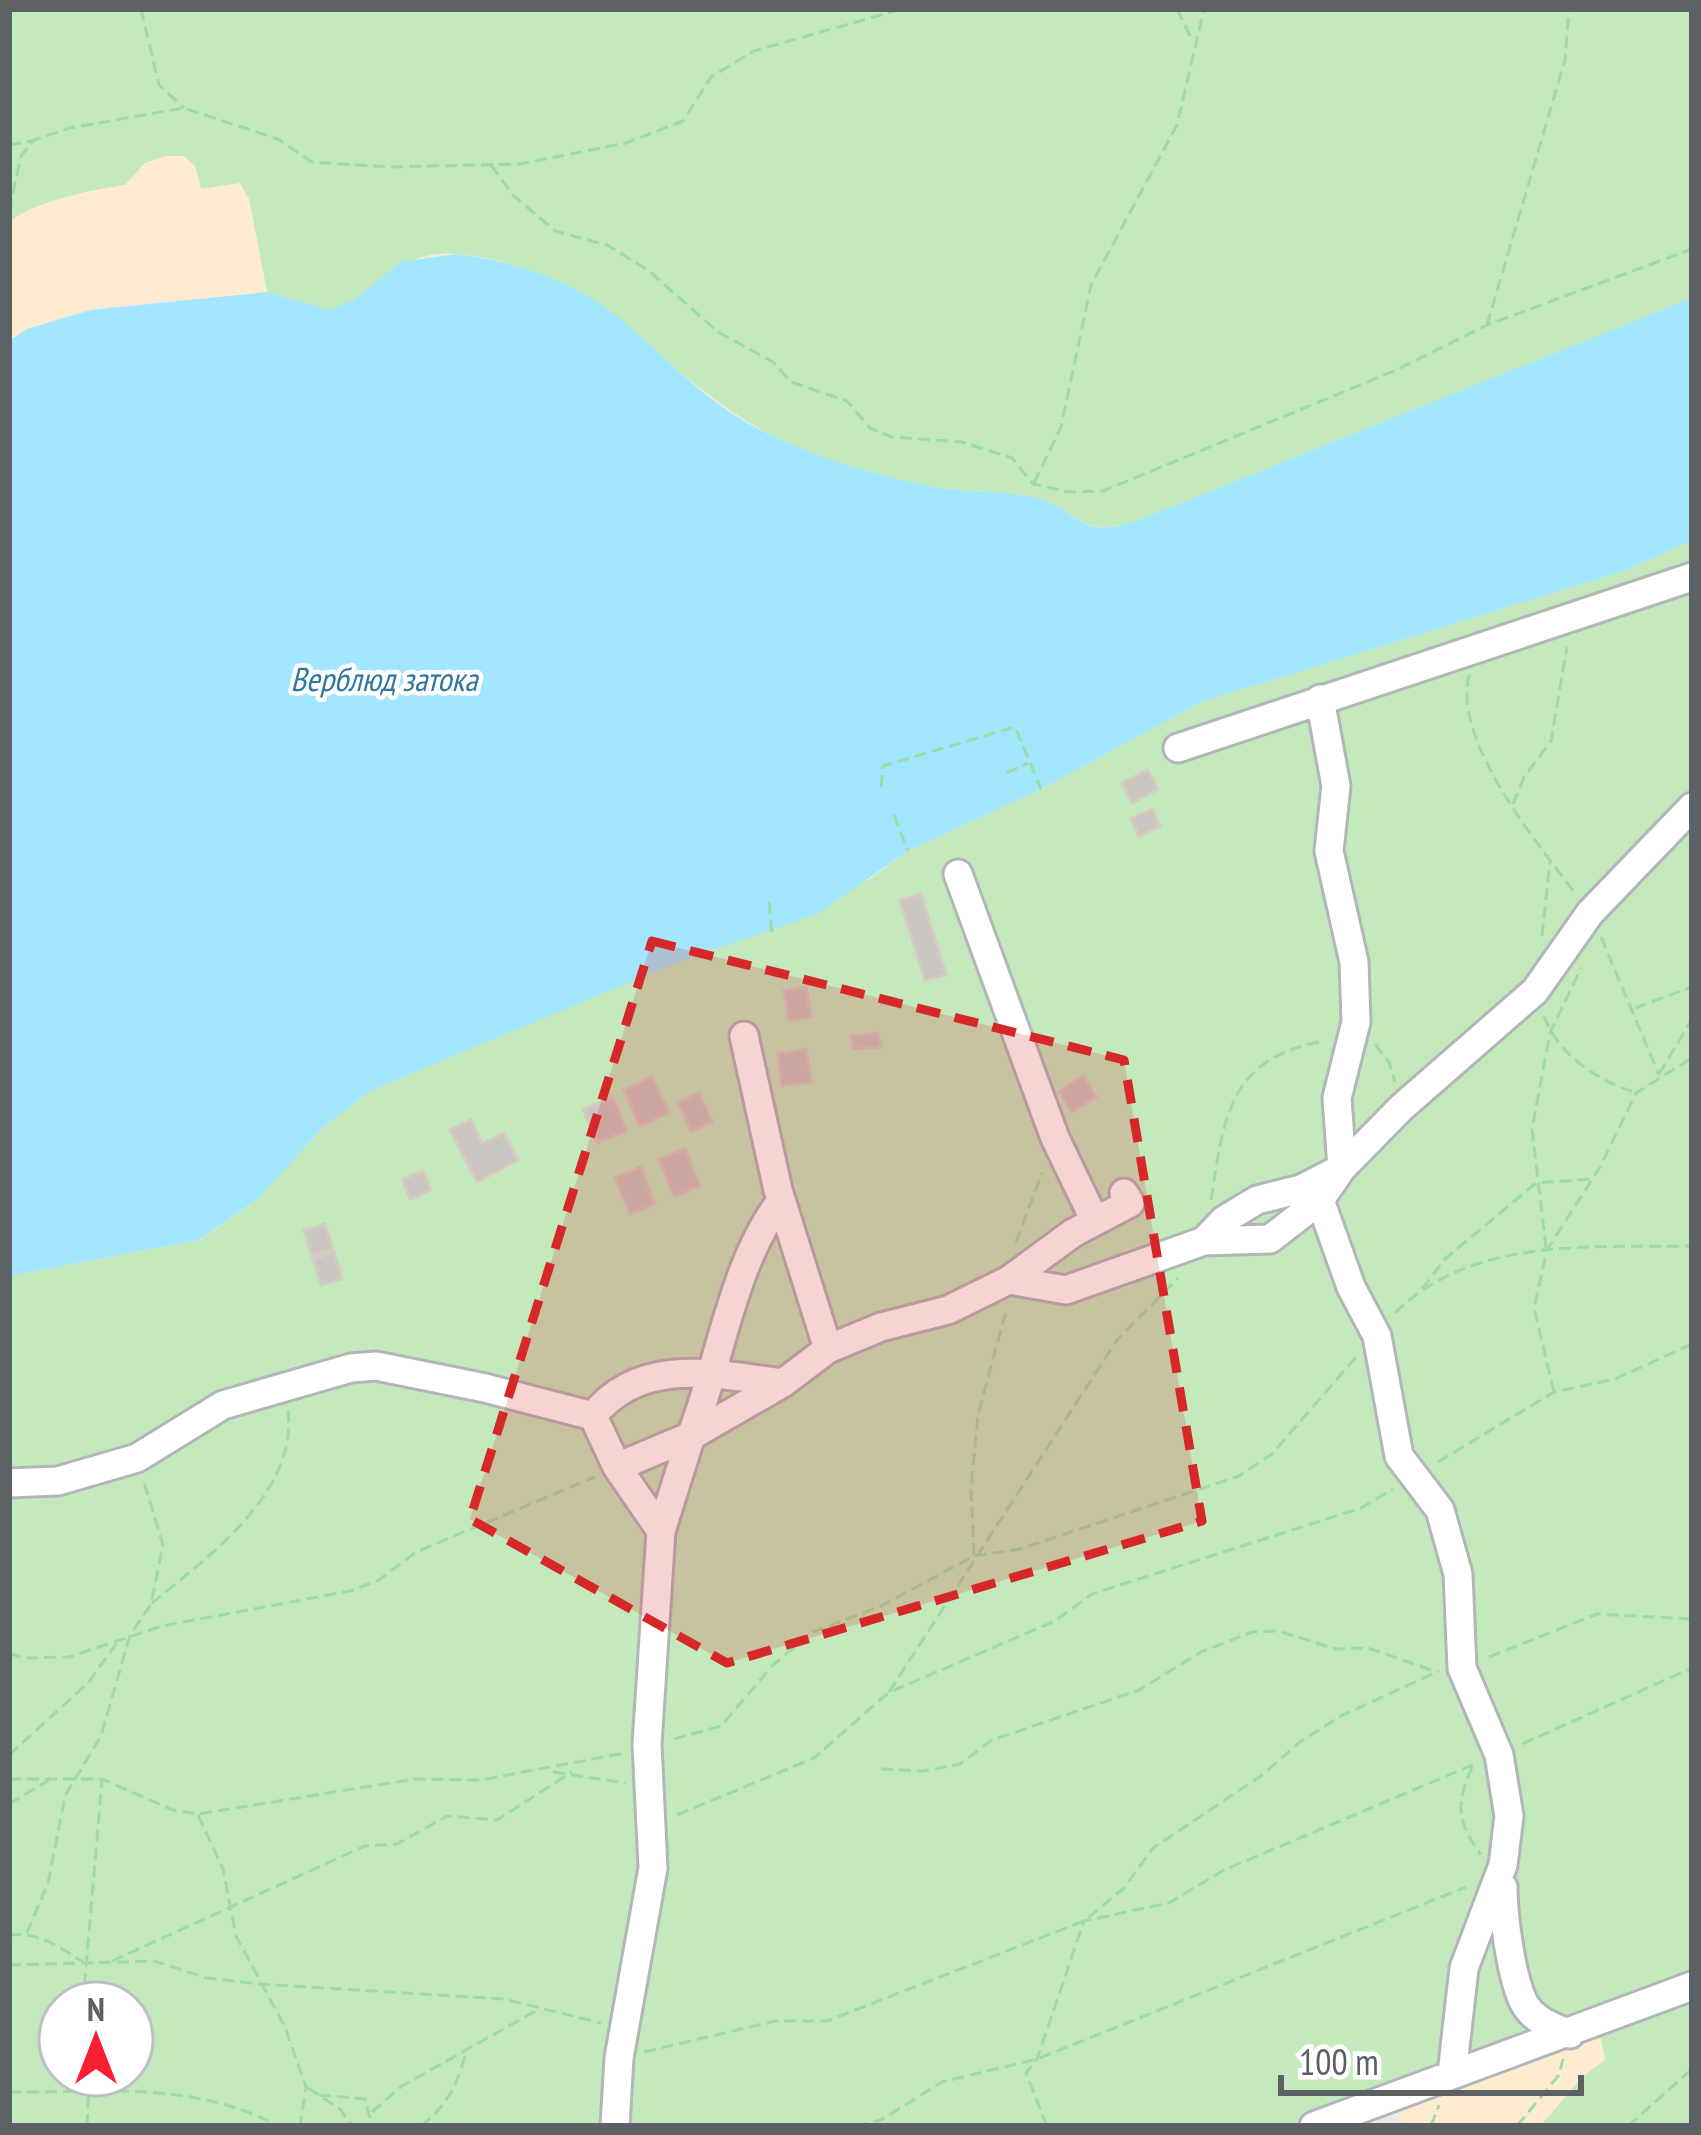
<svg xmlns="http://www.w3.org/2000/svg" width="1701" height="2135" font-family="'PT Sans Narrow',sans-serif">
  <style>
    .green { fill: #c4e9bd; fill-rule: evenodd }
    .sand { fill: #feebd0 }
    .water { fill: #a3e6ff }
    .building { fill: #cac5c0; stroke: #d5cbc1; stroke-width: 3 }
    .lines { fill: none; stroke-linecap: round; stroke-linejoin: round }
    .minor-casing { stroke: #b1b6b9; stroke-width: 33 }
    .path { stroke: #9fdca5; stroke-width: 3; stroke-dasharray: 12 6; stroke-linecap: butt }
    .minor { stroke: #fff; stroke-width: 27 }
    .marked { fill: #d62828; fill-opacity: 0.2; stroke: #d62828; stroke-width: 9; stroke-dasharray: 24 15; stroke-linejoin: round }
    .labels { text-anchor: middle; stroke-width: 9; stroke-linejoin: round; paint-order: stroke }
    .water-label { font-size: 33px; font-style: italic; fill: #30789f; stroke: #fff }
  </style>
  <rect width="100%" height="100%" fill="#efeae3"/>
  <path class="green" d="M 9,9 L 1692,9 L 1692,298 L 1141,519 C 1073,542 1086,510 1032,497 C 1006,491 978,493 951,489 C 895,481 836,466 785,442 C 668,387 597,266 459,254 C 393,248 383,297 330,310 L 267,292 L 249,199 L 222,187 L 201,189 L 195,166 L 145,163 L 126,185 C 97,189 25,203 9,224 Z
    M 1692,540 L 1692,1973 L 1287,2126 L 9,2126 L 9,1276 L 200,1240 L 259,1198 L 323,1127 L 370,1091 L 870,879 L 908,851 L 1041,789 L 1201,702 L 1624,571 ZM 60,2003 L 132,2003 L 132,2075 L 60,2075 Z
    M 1692,1992 L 1692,2126 L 1540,2126 L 1582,2077 L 1605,2060 L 1600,2033 Z"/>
  <path class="sand" d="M 166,156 L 184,156 L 195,166 L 201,189 L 240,183 L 249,199 L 267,292 C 185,304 80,294 9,341 L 9,224 C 25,203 97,189 125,185 L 145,163 Z
    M 1600,2033 L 1605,2060 L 1582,2077 L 1540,2126 L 1402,2126 L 1397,2108 Z"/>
  <path class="water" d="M 457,254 C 514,261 571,280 617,316 C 662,353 700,397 751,425 C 813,458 881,479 950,489 C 977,493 1005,491 1032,497 C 1086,510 1073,543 1141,519 L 1692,298 L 1692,540 L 1624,571 L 1201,702 L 1041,789 L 908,851 L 817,914 L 678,962 L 370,1091 L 323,1127 L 259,1198 L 199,1240 L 9,1276 L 9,341 L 27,329 L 91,310 L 267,292 L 330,310 L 354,300 L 401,262 Z"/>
  <path class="building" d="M 1148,770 L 1158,789 L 1132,803 L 1122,783 Z
    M 1152,809 L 1160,826 L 1139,836 L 1131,819 Z
    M 921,894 L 946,975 L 925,980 L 900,900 Z
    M 806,987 L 811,1017 L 789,1020 L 784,991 Z
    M 878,1033 L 881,1047 L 853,1049 L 852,1036 Z
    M 806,1049 L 811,1082 L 782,1086 L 778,1054 Z
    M 1083,1076 L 1096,1097 L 1072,1112 L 1059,1092 Z
    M 652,1077 L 669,1113 L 640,1126 L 624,1090 Z
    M 699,1093 L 712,1122 L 691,1131 L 678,1102 Z
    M 613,1097 L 626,1131 L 597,1143 L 583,1109 Z
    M 471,1120 L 482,1144 L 504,1133 L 518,1160 L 477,1182 L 450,1130 Z
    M 685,1149 L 700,1186 L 674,1196 L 659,1159 Z
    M 641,1167 L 655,1204 L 630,1214 L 615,1178 Z
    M 423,1171 L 431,1190 L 410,1199 L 402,1179 Z
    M 325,1224 L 333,1249 L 312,1256 L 304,1231 Z
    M 334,1252 L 342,1279 L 321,1285 L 313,1259 Z"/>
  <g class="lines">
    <g class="minor-casing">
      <path id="minor" d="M 1320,699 L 1336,786 L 1329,851 L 1354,962 L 1356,1022 L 1337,1098 L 1342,1168 L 1320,1200 L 1351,1287 L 1377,1336 L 1399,1456 L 1440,1510 L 1458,1574 L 1462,1668 L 1499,1755 L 1509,1816 L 1503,1865 L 1464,1968 L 1452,2074
        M 1178,748 L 1692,577
        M 958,874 L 1055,1138 L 1095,1221
        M 744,1036 L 778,1190 L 828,1349
        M 1204,1241 L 1270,1239 L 1320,1200
        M 1009,1280 L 1066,1290 L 1204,1241 L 1224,1220 L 1257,1200 L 1301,1189 L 1342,1168 L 1402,1107 L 1535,991 L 1590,913 L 1692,807
        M 593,1416 L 617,1467 L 661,1531
        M 617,1467 L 691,1436 C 720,1362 733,1262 781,1201
        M 9,1483 L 58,1481 L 137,1458 L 223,1405 L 351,1368 L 376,1366 L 485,1388 L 593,1416 C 640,1356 715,1374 783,1383
        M 1503,1887 C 1503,1916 1511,1975 1523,2001 C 1532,2020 1553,2027 1570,2034
        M 615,2126 L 619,2058 L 653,1868 L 647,1744 L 661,1531 L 691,1436 L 783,1383 L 828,1349 L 881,1327 L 948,1310 L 1009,1280 L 1073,1233 L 1130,1203 L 1124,1193
        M 1314,2126 L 1692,1986"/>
    </g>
    <path class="path" d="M 141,9 L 159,85 L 184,108
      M 1177,9 L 1192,40
      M 9,145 L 32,141
      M 491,165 L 513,195 L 555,231 L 607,245 L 648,270 L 718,332 L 773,362 L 791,382 L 847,401 L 870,428 L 892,437 L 962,442 L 1012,458 L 1033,484 L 1068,492 L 1103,491 L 1394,371 L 1487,325 L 1692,249
      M 9,211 L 21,156 L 34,140 L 70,128 L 184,108 L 278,139 L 312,162 L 388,167 L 520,164 L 626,143 L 683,121 L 711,77 L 754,51 L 902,9
      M 1487,325 L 1565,60 L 1569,9
      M 1034,483 L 1061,427 L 1091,285 L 1177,125 L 1204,9
      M 1469,675 C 1453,742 1536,841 1574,892
      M 1006,773 L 1028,763
      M 881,787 L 883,766 L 1015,727 L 1041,789
      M 1513,804 L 1524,777 L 1551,741 L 1567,647
      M 894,815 L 908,851
      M 769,902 L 772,932
      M 1542,936 L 1550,862
      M 1601,937 L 1659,1075
      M 1635,1008 L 1692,987
      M 1544,1016 C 1558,1054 1596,1080 1634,1092
      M 1375,1044 L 1389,1062 L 1395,1082
      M 1659,1074 L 1692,1019
      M 1211,1200 C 1224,1116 1229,1057 1325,1041
      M 1016,1242 L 1042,1173
      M 1546,1248 L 1532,1129 L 1550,1033 L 1581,968
      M 1422,1289 L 1445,1259 L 1536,1183 L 1592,1179
      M 1395,1313 C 1472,1236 1591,1248 1692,1246
      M 1554,1392 L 1534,1308 L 1547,1250 L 1600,1167 L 1636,1093 L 1692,1058
      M 1438,1462 L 1554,1392 L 1615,1379 L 1692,1344
      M 974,1555 L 971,1488 L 978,1415 L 1006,1311
      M 152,1603 C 210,1555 298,1493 288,1409
      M 9,1653 L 23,1658 L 69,1657 L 162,1626 L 350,1591 L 379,1580 L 416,1552 L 595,1477
      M 1489,1657 L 1597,1614 L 1692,1619
      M 889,1692 L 1117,1340 L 1178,1278
      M 674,1739 L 721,1726 L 773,1665 L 813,1632 L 881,1606 L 974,1556 L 1020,1549 L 1239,1476 L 1272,1454 L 1357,1356
      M 1522,1744 L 1692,1668
      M 9,1755 L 88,1683 L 119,1640
      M 1472,1767 C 1456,1806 1456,1820 1481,1855
      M 881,1769 L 924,1771 L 960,1764 L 992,1740 L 1139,1690 L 1201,1652 L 1252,1632 L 1278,1631 L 1336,1649 L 1368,1648 L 1434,1671
      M 553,1772 L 626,1783
      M 9,1779 L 102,1779 L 173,1810 L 198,1814 L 415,1779 L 481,1780 L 625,1753
      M 9,1804 L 49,1780
      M 198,1815 L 223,1869 L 236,1936 L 285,2027 L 306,2087 L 300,2126
      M 677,1815 L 814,1758 L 888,1693 L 1055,1621 L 1092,1594 L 1361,1508 L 1393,1489
      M 27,1933 L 48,1883 L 65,1796 L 101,1736 L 130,1635 L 151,1604 L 163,1545 L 144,1482
      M 9,1935 C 39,1932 58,1946 83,1962
      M 112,1961 L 365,1846 L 397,1844 L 447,1816 L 497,1820 L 572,1772
      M 9,1965 L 154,1961 L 207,1978 L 259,1984 L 504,1999 L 601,2023
      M 83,2003 L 102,1780
      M 644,2052 L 775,2021 L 827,2021 L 1084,1921 L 1124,1888 L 1153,1848 L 1261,1776 L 1301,1741 L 1341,1716 L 1439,1671
      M 308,2088 L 340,2109 L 352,2126
      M 9,2092 C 103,2093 192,2080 278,2126
      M 319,2095 L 365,2099 L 372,2126
      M 372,2112 L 402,2086 L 539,2009
      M 87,2126 L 89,2075
      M 421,2126 C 449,2104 458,2083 467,2048
      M 856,2126 L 881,2120 L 942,2082 L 1037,2059 L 1466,1887
      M 1047,2126 L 1026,2073 L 1037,2059 L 1084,1921 L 1169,1903 L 1224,1870 L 1475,1764
      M 1431,2126 L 1439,2105
      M 1517,2126 L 1559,2075 L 1563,2059
      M 1628,2126 L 1692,2069"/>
    <use href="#minor" class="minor"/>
  </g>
  <path class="marked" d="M 652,941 L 1124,1060 L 1202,1521 L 727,1663 L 470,1519 Z"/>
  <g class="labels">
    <g class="water-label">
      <text x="384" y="691">Верблюд затока</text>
    </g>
  </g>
  <rect width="1701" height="2135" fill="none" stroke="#5b6165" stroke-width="24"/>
  <g transform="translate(96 2039)"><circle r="57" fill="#ffffff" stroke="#bdc0c1" stroke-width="3"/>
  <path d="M0-9L21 45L0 30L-21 45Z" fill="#f91f33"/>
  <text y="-18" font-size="33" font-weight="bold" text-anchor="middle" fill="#5b6165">N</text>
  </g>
  <path d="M1281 2075v18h300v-18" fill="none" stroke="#5b6165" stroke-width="6"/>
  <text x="1299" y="2075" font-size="36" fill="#5b6165" stroke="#ffffff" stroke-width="9" paint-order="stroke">100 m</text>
</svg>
